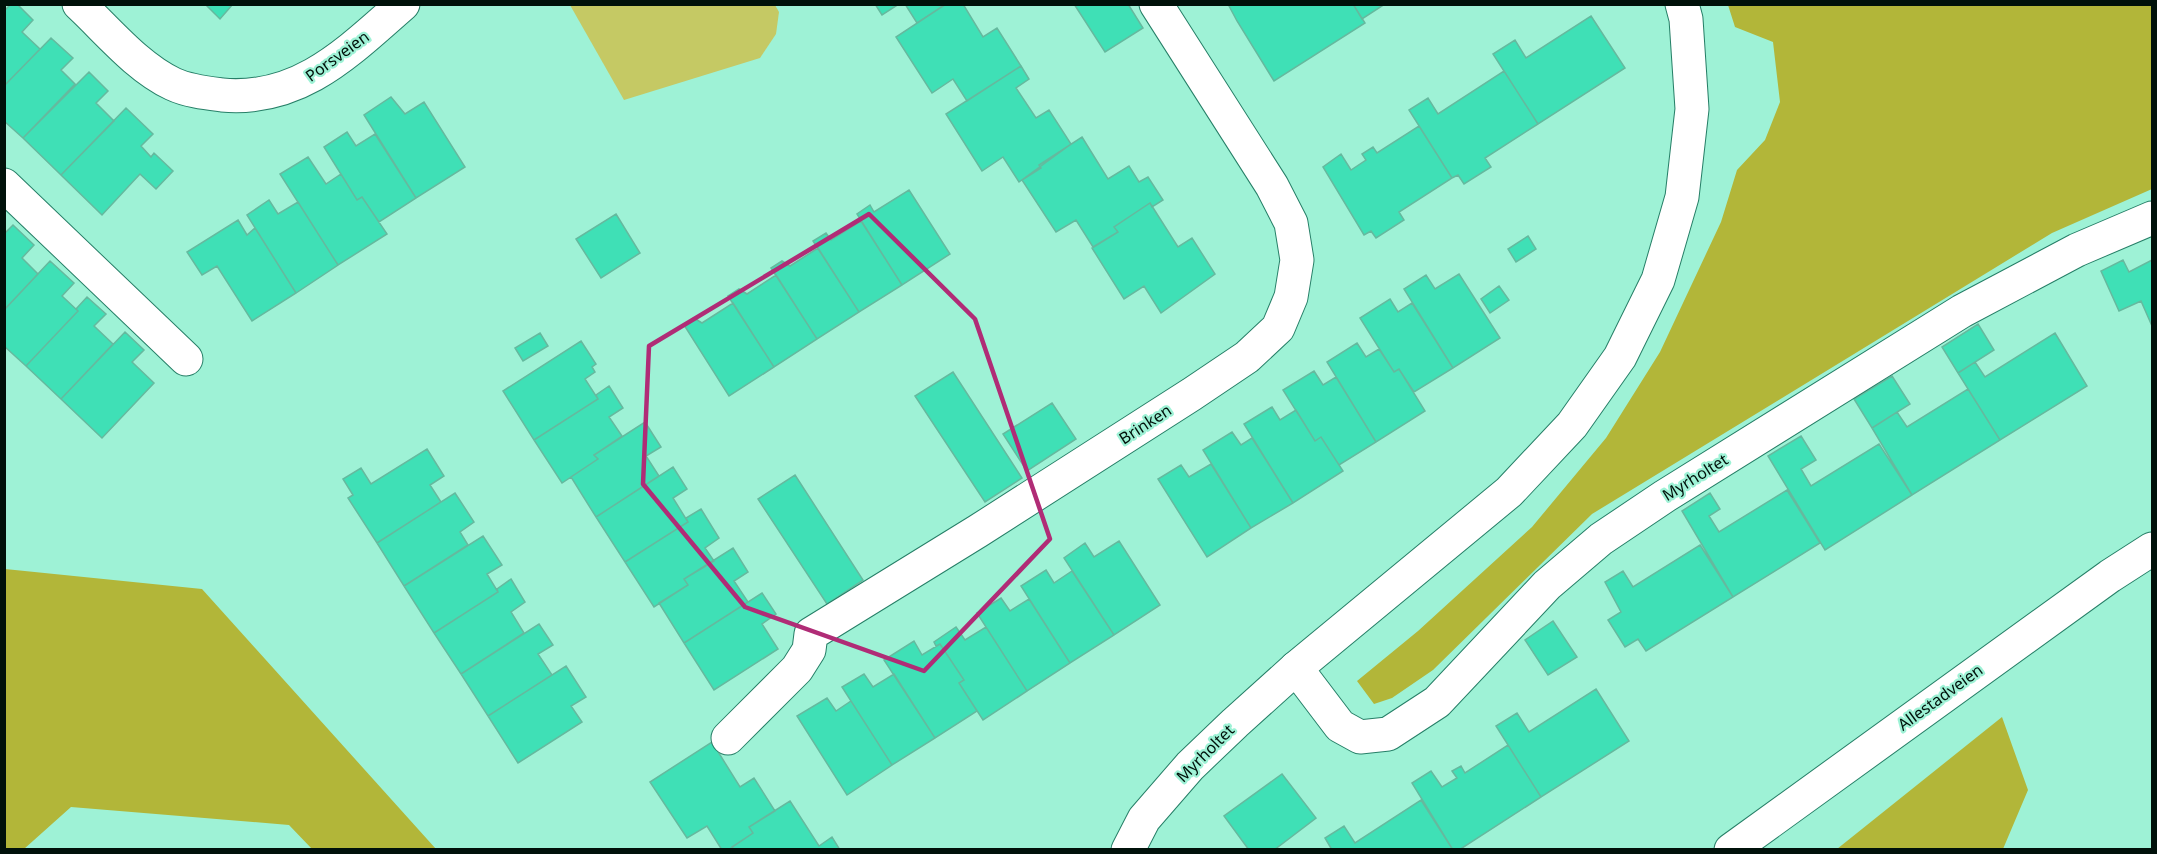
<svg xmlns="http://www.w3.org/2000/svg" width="2157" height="854" font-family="'Noto Sans',sans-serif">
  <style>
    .green { fill: #c5c964 }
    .forest { fill: #b2b639 }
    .building { fill: #3fe0b6; stroke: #65b99e; stroke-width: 1.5 }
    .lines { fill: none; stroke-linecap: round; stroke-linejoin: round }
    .minor-casing { stroke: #267f67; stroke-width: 35 }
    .major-casing { stroke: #267f67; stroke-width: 35 }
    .minor { stroke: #fff; stroke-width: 33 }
    .major { stroke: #fff; stroke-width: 33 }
    .marked { fill: none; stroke: #b02c76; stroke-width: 4.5; stroke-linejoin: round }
    .labels { text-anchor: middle; stroke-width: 4.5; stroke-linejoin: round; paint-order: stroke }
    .street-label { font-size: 16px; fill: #00110a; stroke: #9ef2d6 }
  </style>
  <rect width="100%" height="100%" fill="#9ef2d6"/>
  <path class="green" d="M 775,5 L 779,12 L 776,34 L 760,58 L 624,100 L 570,5 Z"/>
  <path class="forest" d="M 1728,5 L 2152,5 L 2152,189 L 2052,233 L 1592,514 L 1433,670 L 1392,698 L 1374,704 L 1357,681 L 1418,631 L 1532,527 L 1606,438 L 1660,352 L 1721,222 L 1737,170 L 1765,140 L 1780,102 L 1773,42 L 1735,27 Z
    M 5,569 L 202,589 L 436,849 L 312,849 L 289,825 L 71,807 L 24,849 L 5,849 Z
    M 2002,717 L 2028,790 L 2003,849 L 1837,849 Z"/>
  <path class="building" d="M 11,4 L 17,4 L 33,20 L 22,32 L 40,49 L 4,86 L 4,11 Z
    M 205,4 L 233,4 L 220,19 Z
    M 875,4 L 899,4 L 882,15 Z
    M 905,4 L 946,4 L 917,23 Z
    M 946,4 L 963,4 L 983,37 L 997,28 L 1021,66 L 967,101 L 953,79 L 932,93 L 896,37 Z
    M 1074,4 L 1128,4 L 1143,28 L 1105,52 Z
    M 1231,4 L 1353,4 L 1365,23 L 1274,81 L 1237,21 L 1229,6 Z
    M 1353,4 L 1385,4 L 1362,19 Z
    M 1591,16 L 1625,68 L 1538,124 L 1493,54 L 1515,40 L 1526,58 Z
    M 51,38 L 73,58 L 61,70 L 75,84 L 23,138 L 4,121 L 4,86 Z
    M 1021,66 L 1029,79 L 1016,88 L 1036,118 L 1049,110 L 1071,144 L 1019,182 L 1003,157 L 982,171 L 946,114 Z
    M 1504,71 L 1538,124 L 1485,158 L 1491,167 L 1464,184 L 1458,175 L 1452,178 L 1409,110 L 1428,98 L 1438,114 Z
    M 89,72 L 108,91 L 96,103 L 114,121 L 61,175 L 23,138 Z
    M 391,97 L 405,114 L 424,102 L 465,167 L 416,198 L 364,115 Z
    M 126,108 L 153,134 L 141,146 L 151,157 L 154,153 L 173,171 L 156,189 L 140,174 L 102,215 L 61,175 Z
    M 1419,126 L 1452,178 L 1399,212 L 1404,220 L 1376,238 L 1371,231 L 1364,235 L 1323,167 L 1341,154 L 1351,170 L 1366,160 L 1362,154 L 1373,147 L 1377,153 Z
    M 347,132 L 356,146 L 375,134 L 416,198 L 379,222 L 362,197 L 357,200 L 324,147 Z
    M 1082,137 L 1108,179 L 1129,166 L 1139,182 L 1148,177 L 1163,200 L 1152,207 L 1150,203 L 1114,227 L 1118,232 L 1093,247 L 1076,220 L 1056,232 L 1022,180 L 1041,168 L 1039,165 Z
    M 308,157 L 326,184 L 341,174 L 357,200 L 362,197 L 387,234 L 338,265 L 280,174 Z
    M 909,190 L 950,254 L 902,285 L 857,214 L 870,205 L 874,212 Z
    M 269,200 L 278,214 L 298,202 L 338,265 L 296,293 L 247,215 Z
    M 1150,203 L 1178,247 L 1192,238 L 1215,274 L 1161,313 L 1144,286 L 1124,299 L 1092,248 L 1118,232 L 1114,227 Z
    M 616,214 L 640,253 L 601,278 L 576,239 Z
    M 238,220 L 247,235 L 255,228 L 296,293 L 252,321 L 217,266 L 202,275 L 187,252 Z
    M 861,221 L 902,285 L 859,312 L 813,241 L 826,233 L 831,240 Z
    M 13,225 L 34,245 L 22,258 L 38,274 L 4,310 L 4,234 Z
    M 1528,236 L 1536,249 L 1516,262 L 1508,249 Z
    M 818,248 L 859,312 L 817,339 L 771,268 L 782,261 L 790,266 Z
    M 2123,260 L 2129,272 L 2152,260 L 2152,326 L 2141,301 L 2119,311 L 2101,271 Z
    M 50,261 L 74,283 L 62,296 L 78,311 L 26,366 L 4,346 L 4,310 Z
    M 1459,274 L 1500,338 L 1453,368 L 1404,289 L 1426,275 L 1435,289 Z
    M 776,275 L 817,339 L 774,367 L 728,296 L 739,289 L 747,294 Z
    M 1499,286 L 1509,300 L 1490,313 L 1481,299 Z
    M 87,297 L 106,314 L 94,326 L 113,344 L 61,399 L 26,366 L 78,311 L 76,309 Z
    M 1390,299 L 1398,312 L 1412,303 L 1453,368 L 1414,392 L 1399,369 L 1394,372 L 1360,318 Z
    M 733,303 L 774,367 L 729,396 L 684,325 L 694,318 L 702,323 Z
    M 1978,324 L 1994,350 L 1958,373 L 1942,347 Z
    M 125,332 L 144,350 L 132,362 L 154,383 L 102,438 L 61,399 Z
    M 540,333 L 548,346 L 523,361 L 515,348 Z
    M 2055,333 L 2087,386 L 2000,440 L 1958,373 L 1975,362 L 1985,377 Z
    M 581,341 L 596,364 L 592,367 L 595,372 L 585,379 L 598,399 L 534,440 L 503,391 Z
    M 1357,343 L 1366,357 L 1379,349 L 1394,372 L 1399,369 L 1425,411 L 1376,442 L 1327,362 Z
    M 1314,371 L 1323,385 L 1336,377 L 1376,442 L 1339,465 L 1321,437 L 1315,441 L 1283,390 Z
    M 953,372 L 1022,478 L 985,502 L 915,396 Z
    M 1892,376 L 1910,404 L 1872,428 L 1854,399 Z
    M 609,386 L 623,408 L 609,417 L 622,436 L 594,455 L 598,459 L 562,483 L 534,440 L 598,399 L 596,395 Z
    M 1968,389 L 2000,440 L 1912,495 L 1872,428 L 1897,412 L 1907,427 Z
    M 1052,403 L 1076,439 L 1027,471 L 1003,434 Z
    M 1272,407 L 1280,420 L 1296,410 L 1315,441 L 1321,437 L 1343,471 L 1293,503 L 1244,424 Z
    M 645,422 L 661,447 L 646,456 L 659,476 L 596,517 L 571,477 L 598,459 L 594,455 Z
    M 1232,432 L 1241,445 L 1252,438 L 1293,503 L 1251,528 L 1203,450 Z
    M 1801,436 L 1816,460 L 1801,469 L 1811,486 L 1879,444 L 1912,495 L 1825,550 L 1768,456 Z
    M 427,449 L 444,476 L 430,485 L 441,502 L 377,543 L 348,498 L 353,495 L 343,479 L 361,468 L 371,484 Z
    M 1211,464 L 1251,528 L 1207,557 L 1158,479 L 1181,465 L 1189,477 Z
    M 673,467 L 687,489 L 673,498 L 688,522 L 625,562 L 596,517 Z
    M 795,475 L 863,580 L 827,604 L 758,499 Z
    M 1787,490 L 1820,543 L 1733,597 L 1682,511 L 1710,493 L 1720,509 L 1709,516 L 1719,532 Z
    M 455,493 L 474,522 L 460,532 L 468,545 L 404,586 L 377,543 Z
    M 701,509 L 719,538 L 705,548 L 714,561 L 684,579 L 688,585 L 654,607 L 625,562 L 688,522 L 686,518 Z
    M 483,536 L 502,565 L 487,574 L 498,592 L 434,633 L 404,586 Z
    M 1119,541 L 1160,605 L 1114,635 L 1064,558 L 1085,543 L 1094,557 Z
    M 1700,545 L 1733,597 L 1646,651 L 1638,639 L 1625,647 L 1608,620 L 1621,612 L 1605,582 L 1623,571 L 1633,587 Z
    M 733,548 L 748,572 L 734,581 L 748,602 L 684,643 L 659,603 L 688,585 L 684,579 Z
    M 1046,570 L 1054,583 L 1072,571 L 1114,635 L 1070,663 L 1021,586 Z
    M 511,579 L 525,602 L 511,612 L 524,633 L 461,674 L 434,633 L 498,592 L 497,589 Z
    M 762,593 L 776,614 L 762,624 L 778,649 L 714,690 L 684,643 Z
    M 1001,598 L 1010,611 L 1029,599 L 1070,663 L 1027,691 L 977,613 Z
    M 1553,621 L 1577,657 L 1548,675 L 1525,640 Z
    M 539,624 L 553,645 L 538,654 L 552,675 L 488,716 L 461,674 Z
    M 956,627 L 965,640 L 986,627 L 1027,691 L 983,720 L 959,683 L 964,680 L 940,644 L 936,646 L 934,642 Z
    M 914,641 L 922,655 L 940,644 L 964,680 L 959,683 L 977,711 L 935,738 L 884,660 Z
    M 566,666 L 586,697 L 571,706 L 582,722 L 518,763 L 488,716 Z
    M 864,674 L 873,687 L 894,674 L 935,738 L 892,765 L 842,687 Z
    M 1596,689 L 1629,741 L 1541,797 L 1496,726 L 1517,713 L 1529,732 Z
    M 827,698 L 836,711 L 851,701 L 892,765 L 847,795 L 797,716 Z
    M 712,742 L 740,787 L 754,778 L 775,811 L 749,827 L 753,833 L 728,850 L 722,850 L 707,826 L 687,838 L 650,782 Z
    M 1508,745 L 1541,797 L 1459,850 L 1453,850 L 1412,783 L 1431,771 L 1442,787 L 1457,778 L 1452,771 L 1461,766 L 1465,773 Z
    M 1282,774 L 1316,818 L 1274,850 L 1249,850 L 1224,816 Z
    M 1421,800 L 1453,850 L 1332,850 L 1325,838 L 1344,826 L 1355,843 Z
    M 790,801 L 819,846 L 832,837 L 840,850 L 734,850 L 732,847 L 753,833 L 749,827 Z"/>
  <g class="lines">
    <g class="minor-casing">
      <path id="minor" d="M 79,4 C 108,31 137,67 173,84 C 188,91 206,93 222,95 C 300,102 348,52 403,4
        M 4,185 L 186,359
        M 1296,668 L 1340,726 L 1360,737 L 1388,734 L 1437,702 L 1547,585 L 1601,539 L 1665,496 L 1962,311 L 2077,250 L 2152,218
        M 728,738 L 797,669 L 809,650 L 811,634 L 978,531 L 1192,394 L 1247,357 L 1278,328 L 1291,297 L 1297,260 L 1291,223 L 1272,186 L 1156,4"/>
    </g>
    <g class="major-casing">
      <path id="major" d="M 1128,850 L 1144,819 L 1190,766 L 1235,723 L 1296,668 L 1509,492 L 1572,425 L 1620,357 L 1658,280 L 1682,197 L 1692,109 L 1686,19 L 1682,4
        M 1731,850 L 2110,576 L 2152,549"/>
    </g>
    <use href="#minor" class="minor"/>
    <use href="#major" class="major"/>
  </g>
  <path class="marked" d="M 869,214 L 975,319 L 1050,539 L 924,671 L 745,607 L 643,484 L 649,346 Z"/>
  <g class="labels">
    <g class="street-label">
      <text transform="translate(337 56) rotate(-36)" y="6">Porsveien</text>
      <text transform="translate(1145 424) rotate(-33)" y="6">Brinken</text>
      <text transform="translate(1695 477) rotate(-32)" y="6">Myrholtet</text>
      <text transform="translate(1940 697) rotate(-36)" y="6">Allestadveien</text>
      <text transform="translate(1205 753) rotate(-45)" y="6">Myrholtet</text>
    </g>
  </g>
  <rect width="2157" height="854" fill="none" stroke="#00110a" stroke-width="12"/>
</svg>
